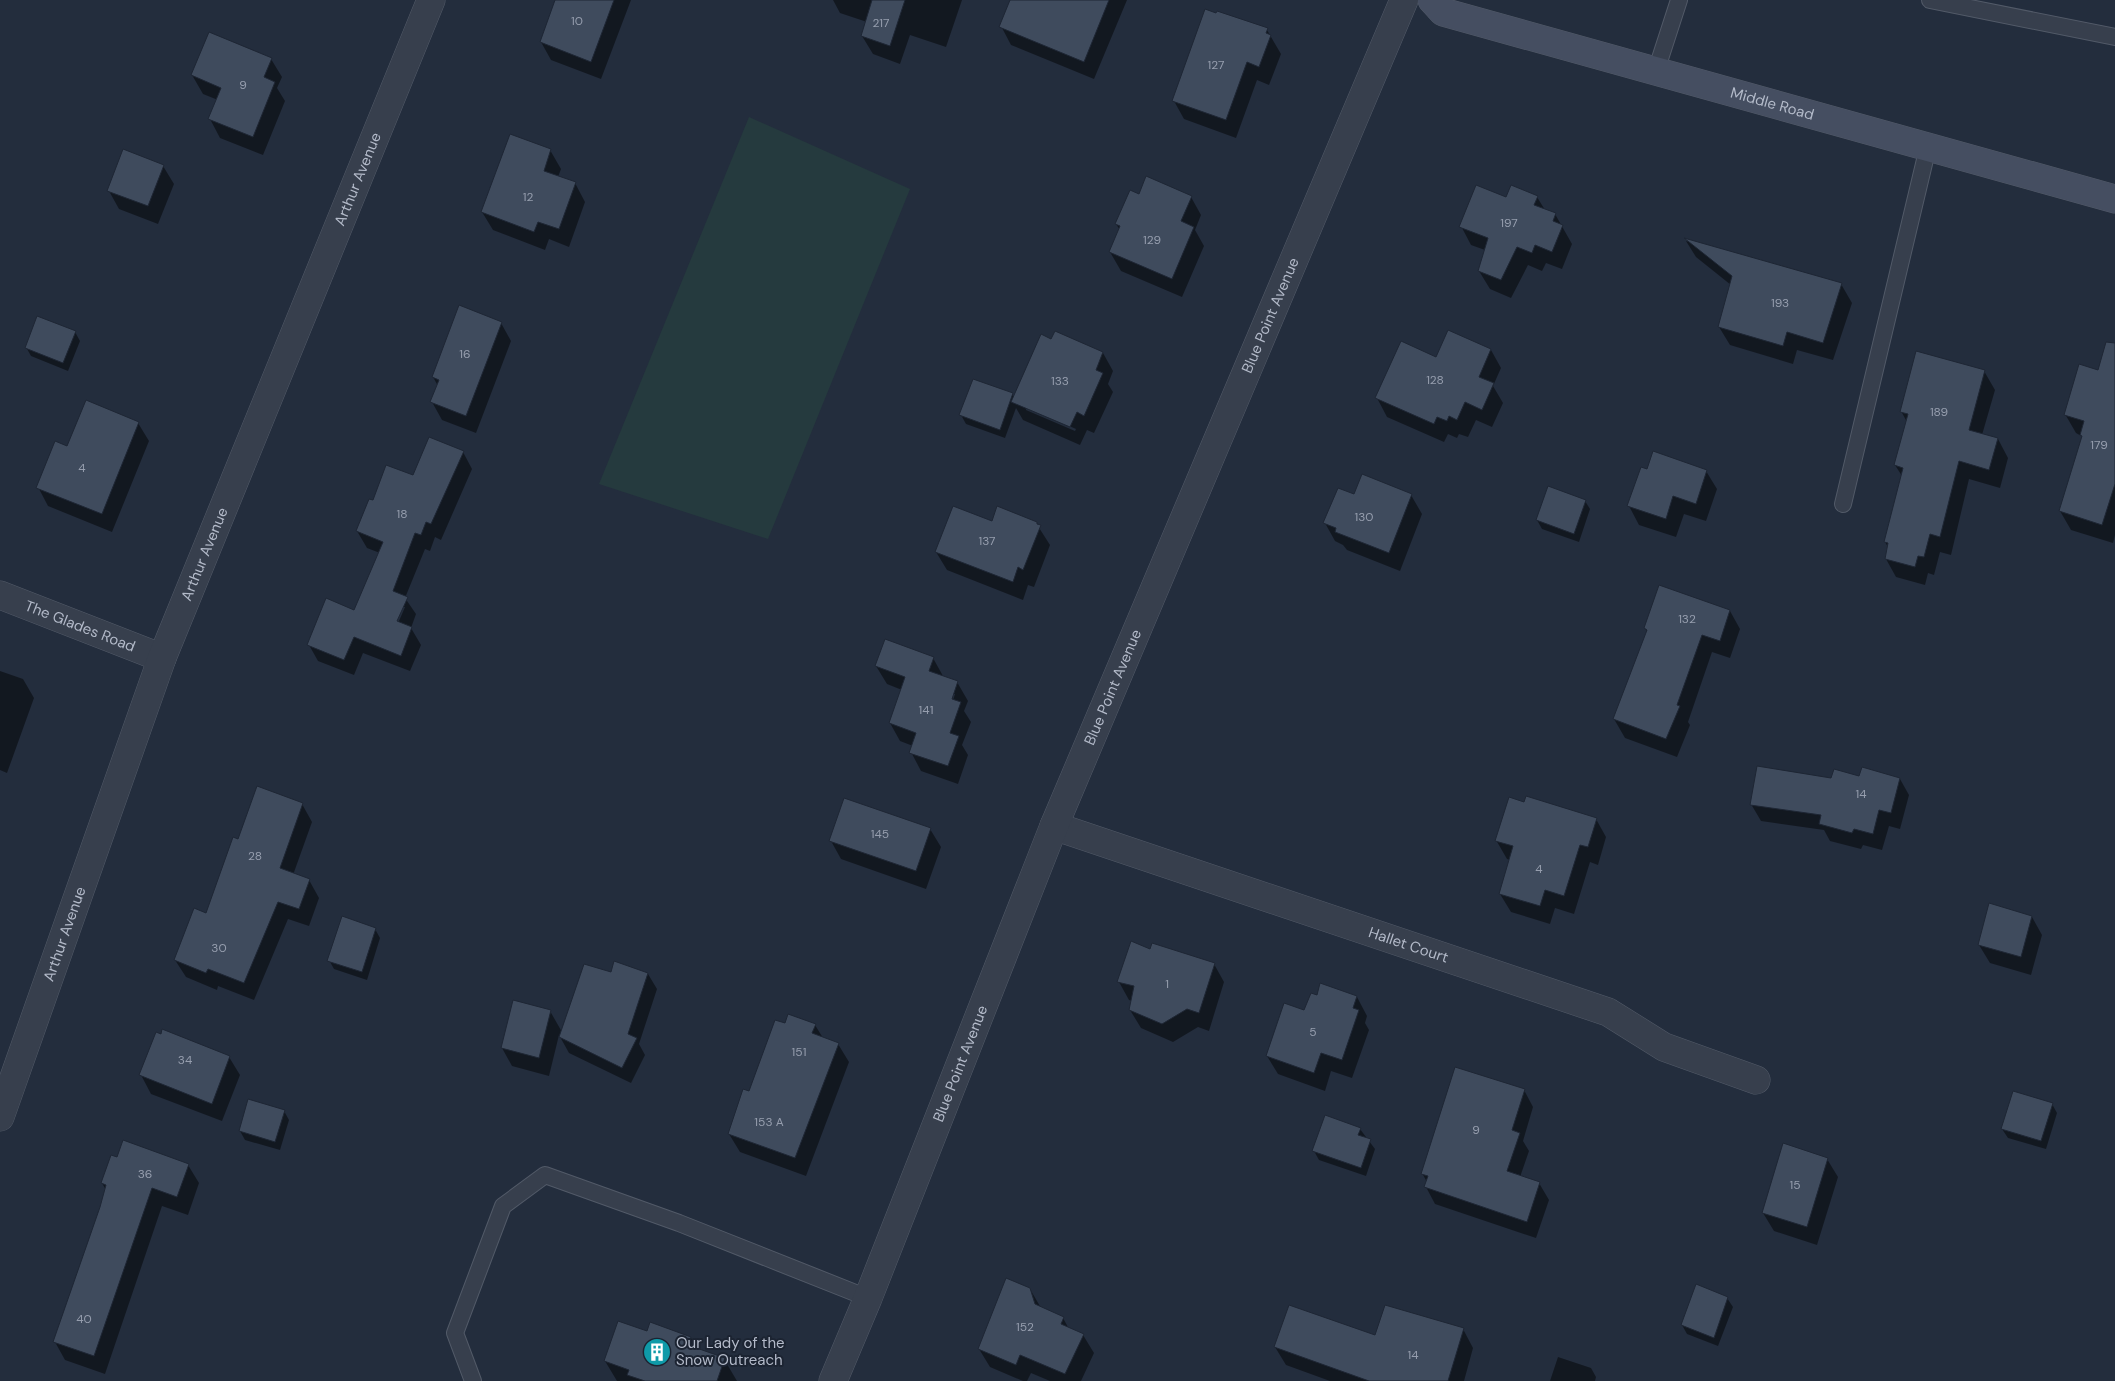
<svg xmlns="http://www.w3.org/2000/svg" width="2115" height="1381" font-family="'DM Sans',sans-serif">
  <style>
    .green { fill: #253a3e }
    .shadow { fill: #0007; fill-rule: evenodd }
    .building { fill: #3f4b5d; stroke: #1e2634 }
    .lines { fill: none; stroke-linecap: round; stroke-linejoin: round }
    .service-casing { stroke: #525a68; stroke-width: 18 }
    .minor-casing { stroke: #525a68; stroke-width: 29 }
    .tertiary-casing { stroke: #525a68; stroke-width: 29 }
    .secondary-casing { stroke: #525a68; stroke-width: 29 }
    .service { stroke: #373f4d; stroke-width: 16 }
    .minor { stroke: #373f4d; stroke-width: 28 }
    .tertiary { stroke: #373f4d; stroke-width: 28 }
    .secondary { stroke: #454e61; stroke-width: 28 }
    .labels { text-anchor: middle; stroke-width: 4; stroke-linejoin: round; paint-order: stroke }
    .number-label { font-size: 12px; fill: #969eae }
    .street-label { font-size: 15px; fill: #b3bac9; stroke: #1c2432 }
    .poi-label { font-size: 15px; fill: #b3bac9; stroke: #1c2432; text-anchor: start }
  </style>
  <rect width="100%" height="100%" fill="#232d3d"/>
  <path class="green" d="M 749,117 L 910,189 L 768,539 L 599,484 Z"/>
  <path class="shadow" d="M 557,0 L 631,0 L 601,79 L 551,60 L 541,42 Z
    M 833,0 L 962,0 L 946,47 L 910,35 L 900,64 L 873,54 L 862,36 L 867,22 L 840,13 Z
    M 1012,0 L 1127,0 L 1094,79 L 1011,45 L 1001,26 Z
    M 1267,30 L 1281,54 L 1269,85 L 1257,80 L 1236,138 L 1184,119 L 1174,101 Z
    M 271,59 L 282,77 L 277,88 L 285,101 L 263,155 L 220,138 L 210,119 L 218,100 L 203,94 L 192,75 Z
    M 550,150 L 561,169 L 558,177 L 575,183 L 585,202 L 569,247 L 549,239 L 545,250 L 493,230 L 482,212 Z
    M 163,166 L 174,184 L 158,224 L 119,209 L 109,191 Z
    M 1139,195 L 1191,197 L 1201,215 L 1195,230 L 1204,246 L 1182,297 L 1121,271 L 1110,252 L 1120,230 L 1116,224 Z
    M 1537,197 L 1545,210 L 1555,214 L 1572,244 L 1562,269 L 1546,263 L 1542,271 L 1528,265 L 1511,298 L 1490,289 L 1479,271 L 1485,250 L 1471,245 L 1461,226 L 1507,199 Z
    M 1686,241 L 1841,284 L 1852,303 L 1833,360 L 1797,350 L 1793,364 L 1730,345 L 1719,327 L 1731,285 L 1696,257 Z
    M 501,323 L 511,341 L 476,433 L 442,420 L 432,402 L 438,386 L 433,377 Z
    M 75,332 L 80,341 L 68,371 L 31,356 L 26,347 Z
    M 1056,332 L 1103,353 L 1113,371 L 1108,384 L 1113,392 L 1094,433 L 1087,430 L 1080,445 L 1023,420 L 1016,408 L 1005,438 L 966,424 L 961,415 L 1012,394 L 1014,397 ZM 1026,407 L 1076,429 L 1075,431 L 1026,410 Z
    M 1491,350 L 1501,368 L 1493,386 L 1503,403 L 1492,427 L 1476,420 L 1468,437 L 1459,434 L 1457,438 L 1448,434 L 1444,442 L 1387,417 L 1377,398 L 1437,358 Z
    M 1984,371 L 1995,390 L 1982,435 L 1998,439 L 2008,458 L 2000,488 L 1969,479 L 1951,555 L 1940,552 L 1934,575 L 1928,573 L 1925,585 L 1896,577 L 1886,559 L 1888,547 L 1885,542 L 1902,476 L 1895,465 L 1907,422 L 1901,411 Z
    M 2115,377 L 2115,535 L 2113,543 L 2071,530 L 2060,511 L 2083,437 L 2076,433 L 2065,414 Z
    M 138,423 L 149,441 L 112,532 L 48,506 L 38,487 L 68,448 Z
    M 463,452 L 472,469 L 441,540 L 435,537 L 430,551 L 425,549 L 405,598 L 416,614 L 411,628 L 421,645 L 410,671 L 363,653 L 354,675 L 318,661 L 309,645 L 355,612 L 380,553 L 367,548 L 357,531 L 373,502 L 414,476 ZM 402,607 L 405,607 L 396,628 L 394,627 Z
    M 1647,471 L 1706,471 L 1717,489 L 1706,521 L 1684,514 L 1676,537 L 1639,525 L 1629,506 Z
    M 1411,495 L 1422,514 L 1400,571 L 1347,550 L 1343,545 L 1335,541 L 1325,523 L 1355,496 Z
    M 1585,501 L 1590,509 L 1579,542 L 1542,529 L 1537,520 Z
    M 992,522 L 1036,523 L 1050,545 L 1034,587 L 1028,585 L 1023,600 L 947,570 L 936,552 Z
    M 1730,611 L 1740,629 L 1730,658 L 1712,652 L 1688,722 L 1690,725 L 1677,757 L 1625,738 L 1614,719 L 1647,632 L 1645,628 Z
    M 933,658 L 943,676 L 957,682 L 968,701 L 964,711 L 971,722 L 962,745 L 968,755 L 958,784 L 921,771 L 911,752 L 913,746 L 900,741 L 890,723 L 902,690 L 887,684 L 876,666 ZM 953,694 L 955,694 L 951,706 Z
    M 0,671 L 23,679 L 34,698 L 7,773 L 0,770 Z
    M 1860,778 L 1900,779 L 1909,795 L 1900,829 L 1889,826 L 1882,850 L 1863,845 L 1861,849 L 1830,841 L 1824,830 L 1761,821 L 1751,804 Z
    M 1525,803 L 1596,819 L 1606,837 L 1598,865 L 1590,862 L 1574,914 L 1555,908 L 1550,924 L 1511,912 L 1500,894 L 1510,860 L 1507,859 L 1496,840 Z
    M 302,804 L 312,822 L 293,875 L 309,880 L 319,898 L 309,926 L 288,919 L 254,1000 L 218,986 L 217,990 L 186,977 L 175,960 L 207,914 L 239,841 Z
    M 930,829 L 941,847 L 926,889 L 841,859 L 831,841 Z
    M 2032,917 L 2042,935 L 2031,975 L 1990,963 L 1979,945 Z
    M 375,929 L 380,938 L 367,980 L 334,969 L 329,960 Z
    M 1151,950 L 1214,964 L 1224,982 L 1209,1031 L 1198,1027 L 1173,1042 L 1141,1028 L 1130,1010 L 1132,1001 L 1129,1000 L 1119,982 Z
    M 611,974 L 648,974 L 657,989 L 639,1044 L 645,1055 L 631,1083 L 569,1053 L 559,1035 L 549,1076 L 512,1066 L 502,1048 L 550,1011 L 562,1032 Z
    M 1321,985 L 1357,997 L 1367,1016 L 1365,1023 L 1369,1030 L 1352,1078 L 1331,1071 L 1325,1091 L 1278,1074 L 1267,1056 L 1317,997 Z
    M 785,1025 L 815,1025 L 823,1038 L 838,1044 L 849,1062 L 806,1176 L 740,1152 L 729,1134 Z
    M 161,1035 L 229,1057 L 240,1075 L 222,1121 L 151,1094 L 141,1075 Z
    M 1524,1090 L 1533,1107 L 1523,1141 L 1529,1151 L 1520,1177 L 1539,1183 L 1549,1200 L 1536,1238 L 1435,1204 L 1426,1187 L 1427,1182 L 1422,1173 Z
    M 2052,1104 L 2057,1113 L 2046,1149 L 2008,1138 L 2002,1129 Z
    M 284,1111 L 289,1120 L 280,1150 L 245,1140 L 240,1131 Z
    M 1360,1129 L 1375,1149 L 1366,1176 L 1319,1160 L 1314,1151 Z
    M 1827,1159 L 1838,1177 L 1817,1245 L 1774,1231 L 1763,1213 Z
    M 188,1165 L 199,1183 L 188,1215 L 162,1206 L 105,1374 L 65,1360 L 55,1342 L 106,1190 L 102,1183 Z
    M 1030,1289 L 1041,1308 L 1063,1318 L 1069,1329 L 1083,1335 L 1094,1353 L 1081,1381 L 1050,1381 L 1031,1373 L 1027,1381 L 1023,1381 L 990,1367 L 979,1349 Z
    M 1727,1298 L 1733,1307 L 1718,1346 L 1687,1334 L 1682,1325 Z
    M 1463,1329 L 1473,1348 L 1464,1381 L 1330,1381 L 1286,1365 L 1275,1347 Z
    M 647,1333 L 691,1338 L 698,1350 L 724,1359 L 737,1381 L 617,1381 L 605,1361 Z
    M 1558,1357 L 1591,1368 L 1596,1377 L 1595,1381 L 1550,1381 Z"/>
  <path class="building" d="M 555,0 L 614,0 L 591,62 L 540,42 Z
    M 872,0 L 905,0 L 890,46 L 861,36 Z
    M 1010,0 L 1109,0 L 1084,62 L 999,27 Z
    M 1205,9 L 1216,13 L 1217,11 L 1268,28 L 1266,33 L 1271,35 L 1259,67 L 1247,62 L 1226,120 L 1172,101 Z
    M 209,32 L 272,58 L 264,77 L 275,82 L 253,137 L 208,119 L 221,88 L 191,75 Z
    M 510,134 L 551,149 L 544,171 L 576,182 L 559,229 L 538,222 L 534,232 L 481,212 Z
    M 123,149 L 164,165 L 148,206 L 107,191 Z
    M 1146,176 L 1192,196 L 1181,221 L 1194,227 L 1172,279 L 1109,252 L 1120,226 L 1115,224 L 1130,190 L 1139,194 Z
    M 1476,185 L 1506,197 L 1511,185 L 1538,196 L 1534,205 L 1556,213 L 1553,221 L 1563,225 L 1552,252 L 1535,245 L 1532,253 L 1517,247 L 1501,280 L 1478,271 L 1488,238 L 1459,227 Z
    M 1684,238 L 1842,283 L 1823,343 L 1787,332 L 1783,346 L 1718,327 L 1732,276 Z
    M 459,305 L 502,322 L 466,416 L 430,402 L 439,380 L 432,377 Z
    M 37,316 L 76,331 L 63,363 L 25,348 Z
    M 1448,330 L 1491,349 L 1479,377 L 1494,383 L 1482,410 L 1465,402 L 1457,420 L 1449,416 L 1447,421 L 1437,417 L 1434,424 L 1375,398 L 1401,341 L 1436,357 Z
    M 1055,331 L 1103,352 L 1096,370 L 1103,373 L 1084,416 L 1077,412 L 1070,427 L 1011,402 L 1041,334 L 1051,339 Z
    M 2106,342 L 2115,343 L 2115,484 L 2102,525 L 2059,511 L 2082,436 L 2080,435 L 2084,421 L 2064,415 L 2079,364 L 2098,370 Z
    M 1916,351 L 1985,370 L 1969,430 L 1998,438 L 1989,470 L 1959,461 L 1940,537 L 1930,534 L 1924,557 L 1918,556 L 1915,567 L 1885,559 L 1888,543 L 1884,542 L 1903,468 L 1894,465 L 1908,414 L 1900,412 Z
    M 973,379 L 1013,393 L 1000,430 L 959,415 Z
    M 86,400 L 139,422 L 102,514 L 36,488 L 55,441 L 67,446 Z
    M 429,437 L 464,451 L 431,524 L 426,522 L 421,535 L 415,533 L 393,591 L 408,597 L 397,621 L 412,627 L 401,656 L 354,637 L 344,660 L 307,645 L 326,598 L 354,610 L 383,542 L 356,531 L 369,499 L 373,500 L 386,465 L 413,475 Z
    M 1653,451 L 1707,470 L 1696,504 L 1673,496 L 1666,519 L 1627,506 L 1641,467 L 1647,469 Z
    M 1362,474 L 1412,494 L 1389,553 L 1335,532 L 1336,528 L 1323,523 L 1338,488 L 1354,494 Z
    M 1548,486 L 1586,500 L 1574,534 L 1536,520 Z
    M 953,506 L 992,521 L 997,506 L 1037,522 L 1037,524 L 1041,525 L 1023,570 L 1018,567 L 1013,582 L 935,552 Z
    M 1659,585 L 1730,610 L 1720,641 L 1702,635 L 1677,705 L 1680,706 L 1666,739 L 1613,719 L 1647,630 L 1644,628 Z
    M 885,639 L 934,657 L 929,671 L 958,681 L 952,699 L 961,702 L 950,733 L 959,736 L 948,766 L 909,753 L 916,733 L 889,723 L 905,677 L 875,666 Z
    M 1757,766 L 1831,778 L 1834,769 L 1859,776 L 1862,767 L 1900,778 L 1891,813 L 1879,810 L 1873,834 L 1854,829 L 1852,833 L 1819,824 L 1821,815 L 1750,805 Z
    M 257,786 L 303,803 L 280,868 L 310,879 L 299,909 L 278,902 L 244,983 L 208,969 L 206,973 L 174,960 L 194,908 L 206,913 L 233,837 L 238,839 Z
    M 1526,796 L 1597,818 L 1588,847 L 1580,845 L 1564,896 L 1545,890 L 1540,906 L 1499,894 L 1513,846 L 1495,841 L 1509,797 L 1524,802 Z
    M 844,798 L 931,828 L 916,871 L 829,841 Z
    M 1989,903 L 2032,916 L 2021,957 L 1978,945 Z
    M 342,916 L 376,928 L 362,972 L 327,961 Z
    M 1131,941 L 1150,949 L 1152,943 L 1215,963 L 1199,1013 L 1187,1009 L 1162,1024 L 1129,1010 L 1134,986 L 1117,982 Z
    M 614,961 L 648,973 L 628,1034 L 637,1038 L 622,1068 L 559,1037 L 584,964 L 611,972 Z
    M 1320,983 L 1357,996 L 1353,1008 L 1359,1010 L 1342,1060 L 1321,1053 L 1314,1073 L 1266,1056 L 1284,1003 L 1304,1010 L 1311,993 L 1317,995 Z
    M 513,1000 L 551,1010 L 539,1058 L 501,1048 Z
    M 788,1014 L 816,1024 L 812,1033 L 839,1043 L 795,1158 L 728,1134 L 743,1089 L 749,1091 L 775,1020 L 785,1023 Z
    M 162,1029 L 230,1056 L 212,1104 L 139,1075 L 156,1032 L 161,1034 Z
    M 1455,1067 L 1525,1089 L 1512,1130 L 1520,1133 L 1507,1171 L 1540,1182 L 1527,1222 L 1424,1187 L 1428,1176 L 1421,1174 Z
    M 2013,1091 L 2053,1103 L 2041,1141 L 2001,1129 Z
    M 248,1099 L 285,1110 L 275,1142 L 239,1131 Z
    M 1325,1115 L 1361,1128 L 1358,1135 L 1371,1139 L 1361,1168 L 1312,1151 Z
    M 123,1140 L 189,1164 L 177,1197 L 152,1188 L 94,1356 L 53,1342 L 100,1207 L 106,1185 L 101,1183 L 111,1155 L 117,1157 Z
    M 1783,1143 L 1828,1158 L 1807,1227 L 1762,1213 Z
    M 1006,1278 L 1030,1288 L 1035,1304 L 1064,1317 L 1061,1324 L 1084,1334 L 1065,1374 L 1020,1355 L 1016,1365 L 978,1349 Z
    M 1696,1284 L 1728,1297 L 1714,1338 L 1681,1325 Z
    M 1289,1305 L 1375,1335 L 1385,1305 L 1464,1328 L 1448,1381 L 1369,1381 L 1274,1347 Z
    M 618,1321 L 647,1331 L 650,1322 L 691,1337 L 688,1345 L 725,1358 L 717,1381 L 645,1381 L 627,1375 L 629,1370 L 604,1361 Z"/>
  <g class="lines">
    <g class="service-casing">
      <path id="service" d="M 1930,0 L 2115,37
        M 1656,71 L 1679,0
        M 1843,504 L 1928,147
        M 473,1381 L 455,1333 L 503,1206 L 545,1175 L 679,1223 L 868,1298"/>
    </g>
    <g class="minor-casing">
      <g id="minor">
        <path id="s1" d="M 0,595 L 162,658"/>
        <path id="s2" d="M 1054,826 L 1608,1012 L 1664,1047 L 1756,1080"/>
        <path id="s3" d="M 0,1117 L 162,658 L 431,0"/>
      </g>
    </g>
    <g class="tertiary-casing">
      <g id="tertiary">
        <path id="s4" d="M 833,1381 L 868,1298 L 1054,826 L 1404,0"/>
      </g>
    </g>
    <g class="secondary-casing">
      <g id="secondary">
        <path id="s5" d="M 1432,0 L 1443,12 L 2115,199"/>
      </g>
    </g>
    <use href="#service" class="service"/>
    <use href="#minor" class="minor"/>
    <use href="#tertiary" class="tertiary"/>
    <use href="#secondary" class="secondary"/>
  </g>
  <defs>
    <g id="building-disc" transform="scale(1.4375)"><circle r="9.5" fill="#0f9aa8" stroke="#1c2432"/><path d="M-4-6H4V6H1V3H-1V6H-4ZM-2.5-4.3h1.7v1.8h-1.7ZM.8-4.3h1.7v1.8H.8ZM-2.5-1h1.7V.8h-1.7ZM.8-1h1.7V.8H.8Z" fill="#fff"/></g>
  </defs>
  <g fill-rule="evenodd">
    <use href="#building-disc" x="657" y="1352"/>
  </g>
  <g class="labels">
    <g class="number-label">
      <text x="577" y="25">10</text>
      <text x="881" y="27">217</text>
      <text x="1216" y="69">127</text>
      <text x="243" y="89">9</text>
      <text x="528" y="201">12</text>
      <text x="1509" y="227">197</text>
      <text x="1152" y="244">129</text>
      <text x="1780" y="307">193</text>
      <text x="465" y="358">16</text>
      <text x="1435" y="384">128</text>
      <text x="1060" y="385">133</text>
      <text x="1939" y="416">189</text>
      <text x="2099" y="449">179</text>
      <text x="82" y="472">4</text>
      <text x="402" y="518">18</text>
      <text x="1364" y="521">130</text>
      <text x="987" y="545">137</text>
      <text x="1687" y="623">132</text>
      <text x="926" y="714">141</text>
      <text x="1861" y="798">14</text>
      <text x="880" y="838">145</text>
      <text x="255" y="860">28</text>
      <text x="1539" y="873">4</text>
      <text x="219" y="952">30</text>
      <text x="1167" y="988">1</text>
      <text x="1313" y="1036">5</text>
      <text x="799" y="1056">151</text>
      <text x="185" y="1064">34</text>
      <text x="769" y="1126">153 A</text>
      <text x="1476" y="1134">9</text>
      <text x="145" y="1178">36</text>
      <text x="1795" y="1189">15</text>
      <text x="84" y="1323">40</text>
      <text x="1025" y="1331">152</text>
      <text x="1413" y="1359">14</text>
    </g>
    <g class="street-label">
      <text dy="5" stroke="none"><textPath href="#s5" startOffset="358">Middle Road</textPath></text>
      <text dy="5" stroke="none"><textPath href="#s3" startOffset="1004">Arthur Avenue</textPath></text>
      <text dy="5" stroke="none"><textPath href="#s4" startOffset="1152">Blue Point Avenue</textPath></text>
      <text dy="5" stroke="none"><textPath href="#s3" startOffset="599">Arthur Avenue</textPath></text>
      <text dy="5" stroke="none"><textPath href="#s1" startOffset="86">The Glades Road</textPath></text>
      <text dy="5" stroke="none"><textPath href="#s4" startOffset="748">Blue Point Avenue</textPath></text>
      <text dy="5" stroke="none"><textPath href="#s3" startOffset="194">Arthur Avenue</textPath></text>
      <text dy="5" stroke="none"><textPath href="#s2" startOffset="374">Hallet Court</textPath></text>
      <text dy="5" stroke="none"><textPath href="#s4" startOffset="342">Blue Point Avenue</textPath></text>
    </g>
    <g class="poi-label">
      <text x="676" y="1348">Our Lady of the<tspan x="676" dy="17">Snow Outreach</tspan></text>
    </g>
  </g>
</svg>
